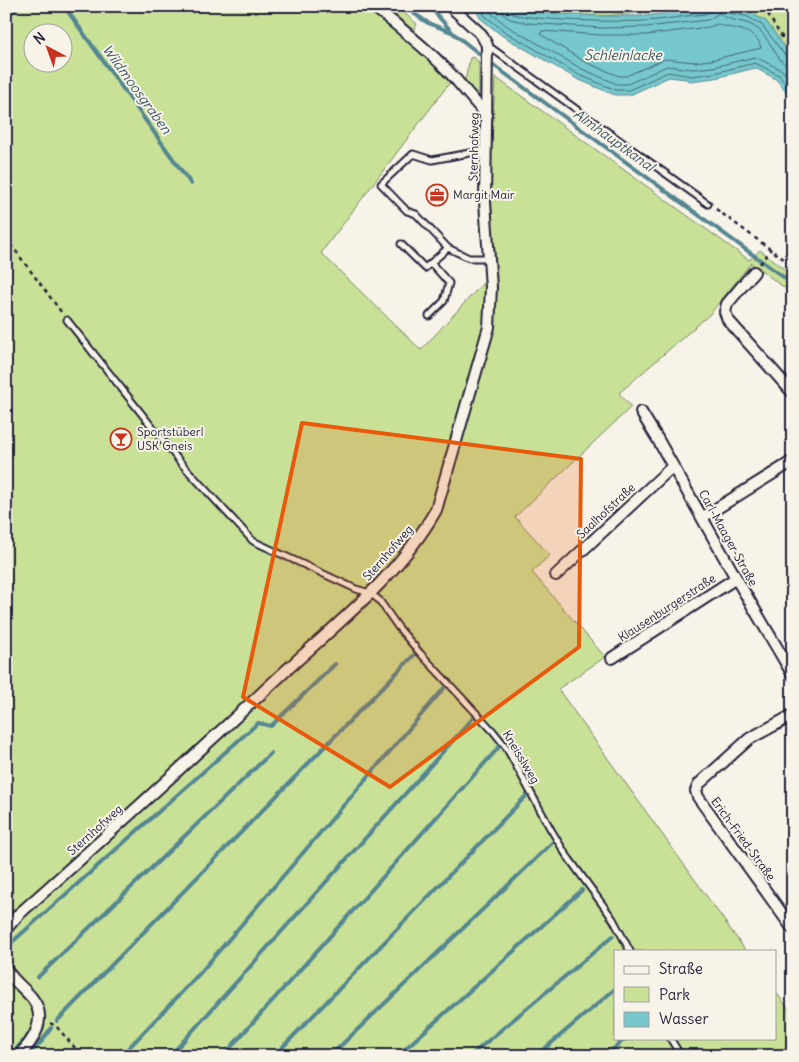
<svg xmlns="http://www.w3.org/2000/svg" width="799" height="1062" font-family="Delius,sans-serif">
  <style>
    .green { fill: #c9e196; stroke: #768268; fill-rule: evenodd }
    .water { fill: #76c8cc; stroke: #548692 }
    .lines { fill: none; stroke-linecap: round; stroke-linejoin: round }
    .shore { stroke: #446475; stroke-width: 1 }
    .stream { stroke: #548692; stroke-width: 4 }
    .lane-casing { stroke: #22223b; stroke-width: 9 }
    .street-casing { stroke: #22223b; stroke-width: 14 }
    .path { stroke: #22223b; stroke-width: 2.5; stroke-dasharray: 4 4; stroke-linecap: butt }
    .lane { stroke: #f7f3e8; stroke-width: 5 }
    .street { stroke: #f7f3e8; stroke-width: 10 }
    .marked { fill: #e8590c; fill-opacity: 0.2; stroke: #e8590c; stroke-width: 4; stroke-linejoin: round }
    .labels { text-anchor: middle; stroke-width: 4; stroke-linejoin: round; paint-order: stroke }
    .street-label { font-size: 12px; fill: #22223b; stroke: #f7f3e8 }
    .poi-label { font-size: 12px; fill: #22223b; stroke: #f7f3e8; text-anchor: start }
    .water-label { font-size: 14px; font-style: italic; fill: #3b5466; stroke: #f7f3e8 }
  </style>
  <rect width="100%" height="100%" fill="#f7f3e8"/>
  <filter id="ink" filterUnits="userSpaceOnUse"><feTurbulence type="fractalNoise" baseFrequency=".02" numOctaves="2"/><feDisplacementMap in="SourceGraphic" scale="10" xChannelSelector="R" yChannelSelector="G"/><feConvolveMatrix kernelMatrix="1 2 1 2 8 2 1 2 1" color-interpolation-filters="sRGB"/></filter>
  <g filter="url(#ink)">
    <path class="green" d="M 6,6 L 396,6 L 417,24 L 409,38 L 451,81 L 321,253 L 421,350 L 495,270 L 490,185 L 495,77 L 749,260 L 760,250 L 793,276 L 793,294 L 751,263 L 710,314 L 619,393 L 631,407 L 515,517 L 550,555 L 532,572 L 605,657 L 558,689 L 746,951 L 615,951 L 615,1038 L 775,1038 L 775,991 L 793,1015 L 793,1056 L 6,1056 ZM 32,32 L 62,32 L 62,62 L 32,62 Z
      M 501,6 L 793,6 L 793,58 L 748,12 L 692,9 L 602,16 L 556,17 Z
      M 474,57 L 479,63 L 479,93 L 478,96 L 475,96 L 464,85 L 470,58 Z"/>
    <path class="water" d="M 481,6 L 501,6 L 528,12 L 602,16 L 646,16 L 692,9 L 725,8 L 748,12 L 766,21 L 793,58 L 793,102 L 776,79 L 755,68 L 715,78 L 690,81 L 686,79 L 669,77 L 630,95 L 615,95 L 577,79 L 501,35 L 480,18 L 476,10 Z"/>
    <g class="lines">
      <path class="shore" d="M 484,6 L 483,12 L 484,15 L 504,31 L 579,75 L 616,90 L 629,90 L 668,72 L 691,76 L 714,73 L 755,63 L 779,75 L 793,94
        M 490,6 L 490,12 L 507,26 L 582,69 L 617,84 L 628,84 L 667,66 L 693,69 L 713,67 L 755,57 L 782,70 L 793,83
        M 502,6 L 504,15 L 510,19 L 528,23 L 602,28 L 646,27 L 708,20 L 719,13 C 730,23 747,19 759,30 C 768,38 774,52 782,62 L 787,66 L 793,67
        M 508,6 C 508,9 508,11 511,13 C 524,21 625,22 645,21 C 666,20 686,15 706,14 L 711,11 L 712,6
        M 725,6 L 725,10 L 728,13 L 746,16 L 762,25 L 787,58 L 793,60
        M 718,24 C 733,30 757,28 761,48 L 711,60 L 694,62 L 665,59 L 626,76 L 619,76 L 585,62 L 540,34 L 542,31 L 601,35 L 646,35 L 709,27 Z"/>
      <path class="stream" d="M 64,6 L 191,184
        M 403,6 L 428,23 L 451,32
        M 429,6 L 453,33 L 496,67 L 793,284
        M 469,6 L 476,10
        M 6,17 L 20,6
        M 10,944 L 258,723 L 271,726 L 335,664
        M 38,977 L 271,753
        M 6,1007 L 7,1006
        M 57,1021 L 415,654
        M 10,1056 L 31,1032
        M 27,1056 L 42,1041 L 51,1028
        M 121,1056 L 200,973 L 445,687
        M 170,1056 L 474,717
        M 223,1056 L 500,746
        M 274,1056 L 527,795
        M 330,1056 L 552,843
        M 397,1056 L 582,890
        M 470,1056 L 613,936
        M 536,1056 L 615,989
        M 605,1056 L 626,1038"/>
      <g class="lane-casing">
        <path id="lane" d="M 487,45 L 708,204
          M 486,150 L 432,160 L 413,154 L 381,184 L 407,211 L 416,214 L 448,248 L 469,258 L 489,258
          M 401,244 L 425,268 L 448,248
          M 429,316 L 444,301 L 449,283 L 431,263
          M 67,320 L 180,462 L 253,541 L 356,589 L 370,593 L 379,600 L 398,627 L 420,653 L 493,731 L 506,747 L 550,828 L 565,853 L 613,919 L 630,951
          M 670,1038 L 681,1056"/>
      </g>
      <g class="street-casing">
        <path id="street" d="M 373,6 C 398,26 424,46 446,69 C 461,84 473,101 487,115
          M 754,272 L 727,304 L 725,312 L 728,320 L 793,393
          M 641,412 L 657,438 L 736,578 L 793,675
          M 703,517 L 793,461
          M 556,575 L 673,466
          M 612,658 L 736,578
          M 793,715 L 749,739 L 699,784 L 696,791 L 698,797 L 793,929
          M 6,929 L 19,914 C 107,836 193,757 279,677 C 335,625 398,577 436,510 L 489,327 L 491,287 L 485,202 L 487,45 L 481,34 L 450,6
          M 6,969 C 13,981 24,988 32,998 C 48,1018 34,1041 18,1056"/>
      </g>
      <path class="path" d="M 551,6 L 589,8 L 631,6
        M 746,6 L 767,12 L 779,33 L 793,51
        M 716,209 L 793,266
        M 6,238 L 62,313
        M 760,264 L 771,249
        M 50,1023 L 56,1026 L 82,1056"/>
      <use href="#lane" class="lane"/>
      <use href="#street" class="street"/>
    </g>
  </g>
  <path class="marked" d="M 302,423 L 581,459 L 579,647 L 390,787 L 243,697 Z"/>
  <defs>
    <g id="office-ring" transform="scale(1.125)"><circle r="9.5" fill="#f7f3e8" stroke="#c8321e" stroke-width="1.5"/><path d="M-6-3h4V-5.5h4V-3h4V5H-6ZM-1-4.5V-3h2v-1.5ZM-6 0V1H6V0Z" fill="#c8321e"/></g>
    <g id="bar-ring" transform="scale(1.125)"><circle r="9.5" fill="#f7f3e8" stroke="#c8321e" stroke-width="1.5"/><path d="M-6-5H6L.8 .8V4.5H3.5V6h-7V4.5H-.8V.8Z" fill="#c8321e"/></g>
  </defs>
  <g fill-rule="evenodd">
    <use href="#office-ring" x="437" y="195"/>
    <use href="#bar-ring" x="121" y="439"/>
  </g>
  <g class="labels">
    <g class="street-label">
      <text transform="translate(474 147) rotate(-89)" y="4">Sternhofweg</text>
      <text transform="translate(606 511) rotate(-43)" y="4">Saalhofstraße</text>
      <text transform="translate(728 538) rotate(61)" y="4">Carl-Maager-Straße</text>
      <text transform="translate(388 553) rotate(-49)" y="4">Sternhofweg</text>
      <text transform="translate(667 608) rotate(-33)" y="4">Klausenburgerstraße</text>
      <text transform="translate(521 757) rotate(59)" y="4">Kneisslweg</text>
      <text transform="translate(95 830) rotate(-42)" y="4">Sternhofweg</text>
      <text transform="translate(743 839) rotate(54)" y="4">Erich-Fried-Straße</text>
    </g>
    <g class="poi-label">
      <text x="453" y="199">Margit Mair</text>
      <text x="137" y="436">Sportstüberl<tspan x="137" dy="14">USK Gneis</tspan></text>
    </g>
    <g class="water-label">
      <text x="623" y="60">Schleinlacke</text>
      <text transform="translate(137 89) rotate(54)" y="5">Wildmoosgraben</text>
      <text transform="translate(614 140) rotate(36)" y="5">Almhauptkanal</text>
    </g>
  </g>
  <rect width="799" height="1062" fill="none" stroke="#f7f3e8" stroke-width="25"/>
  <rect x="12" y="12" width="774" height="1037" fill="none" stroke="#22223b" stroke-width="2" filter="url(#ink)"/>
  <rect x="614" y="950" width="162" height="90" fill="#f7f3e8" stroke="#a29fa3"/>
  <rect x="624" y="966" width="25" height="8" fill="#f7f3e8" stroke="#a29fa3"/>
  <text x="659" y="974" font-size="15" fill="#22223b">Straße</text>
  <rect x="624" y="987" width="25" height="15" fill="#c9e196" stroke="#a29fa3"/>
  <text x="659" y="1000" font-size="15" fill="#22223b">Park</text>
  <rect x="624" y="1012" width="25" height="15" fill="#76c8cc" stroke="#a29fa3"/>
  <text x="659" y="1024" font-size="15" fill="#22223b">Wasser</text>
  <g transform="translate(48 48) rotate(319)"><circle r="24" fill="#f7f3e8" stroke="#a29fa3"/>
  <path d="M0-4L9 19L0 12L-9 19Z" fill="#c8321e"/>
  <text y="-8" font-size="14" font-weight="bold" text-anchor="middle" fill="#22223b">N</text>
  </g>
</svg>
